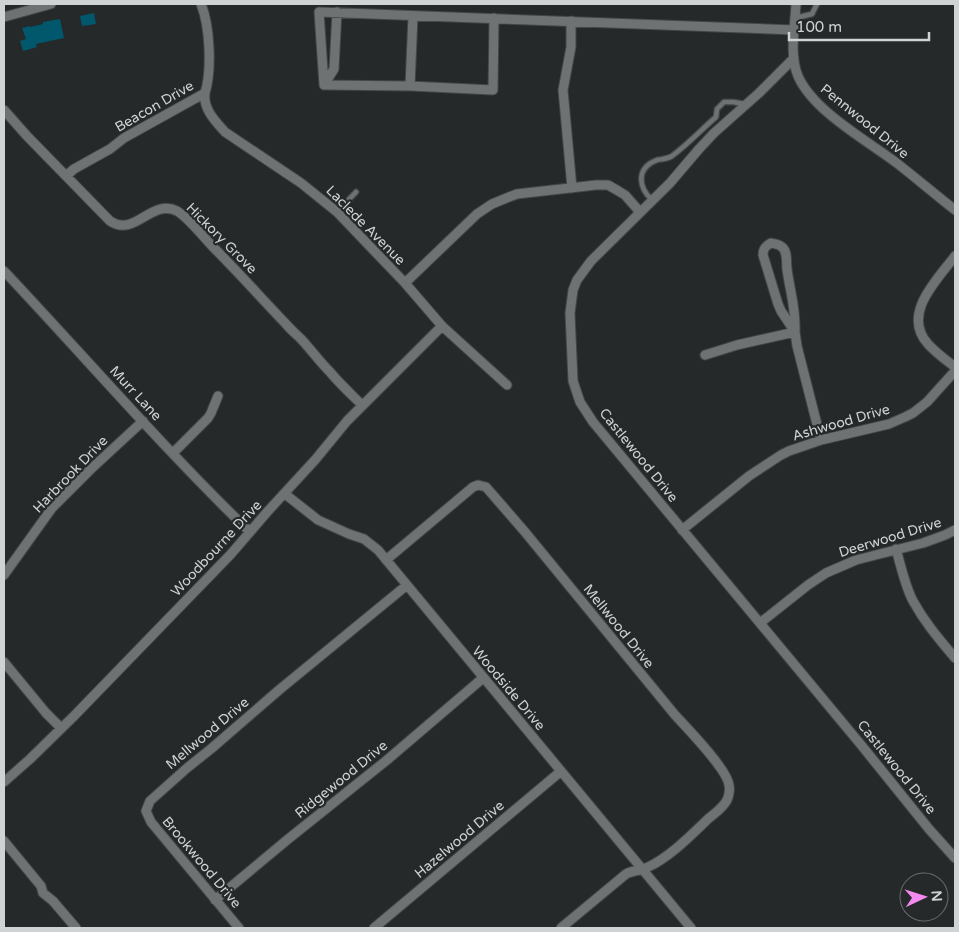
<svg xmlns="http://www.w3.org/2000/svg" width="959" height="932" font-family="'Varela Round',sans-serif">
  <style>
    .building { fill: #01576c }
    .lines { fill: none; stroke-linecap: round; stroke-linejoin: round }
    .lane-casing { stroke: #444747; stroke-width: 7 }
    .street-casing { stroke: #444747; stroke-width: 11 }
    .lane { stroke: #6e7272; stroke-width: 4.5 }
    .street { stroke: #6e7272; stroke-width: 9 }
    .labels { text-anchor: middle; stroke-width: 4.5; stroke-linejoin: round; paint-order: stroke }
    .street-label { font-size: 14px; fill: #d0d3d3; stroke: #252929 }
  </style>
  <rect width="100%" height="100%" fill="#252929"/>
  <path class="building" d="M 94,13 L 96,24 L 82,26 L 80,16 Z
    M 60,19 L 64,38 L 36,44 L 37,47 L 23,51 L 20,41 L 26,39 L 22,28 L 30,26 L 30,27 L 43,24 L 43,22 Z"/>
  <g class="lines">
    <g class="lane-casing">
      <path id="lane" d="M 795,18 L 812,14 L 817,4
        M 652,200 C 638,187 636,168 657,160 C 662,159 667,159 672,156 C 687,145 701,130 716,117 L 717,109 L 724,102 L 733,102 L 745,104
        M 337,212 L 356,192"/>
    </g>
    <g class="street-casing">
      <path id="street" d="M 796,4 C 795,26 789,55 798,76 C 813,111 868,141 898,164 C 917,179 936,195 955,210
        M 337,12 L 334,69 L 324,85 L 319,12 L 795,30
        M 4,17 L 51,4
        M 571,21 L 571,47 L 563,90 L 572,188
        M 794,58 L 759,93 L 714,133 L 699,149 L 670,183 L 591,261 L 577,280 L 573,290 L 570,313 L 573,381 L 580,402 L 593,422 L 862,746 L 929,829 L 955,858
        M 324,85 L 410,86 L 493,90 L 494,18
        M 410,86 L 413,16
        M 205,93 C 203,109 215,121 225,132 L 301,183 L 337,212 L 405,283 L 442,326 L 507,385
        M 4,110 L 27,136 L 110,221 C 135,238 151,198 177,211 C 188,217 205,239 215,249 C 239,273 262,299 286,324 C 291,330 297,335 302,340 C 312,351 320,362 330,372 C 340,384 351,394 362,405
        M 66,176 L 74,169 L 110,149 L 124,138 L 205,93 C 212,70 210,26 201,4
        M 771,243 C 775,244 779,244 782,247 C 788,252 786,262 787,269 C 790,292 796,308 795,332 L 781,311 L 778,304 L 763,255 C 763,249 765,246 771,243 Z
        M 955,256 C 937,280 901,314 928,344 C 936,353 946,360 955,367
        M 4,271 C 86,358 164,449 250,532
        M 405,283 L 477,214 L 492,204 L 509,197 L 517,194 L 596,185 L 608,185 L 615,189 L 625,195 L 640,212
        M 705,355 L 737,345 L 795,332 L 797,346 L 821,440
        M 173,453 L 208,418 L 211,413 L 218,396
        M 285,494 L 318,520 L 349,534 L 364,539 L 378,550 L 691,928
        M 682,530 L 749,476 L 781,455 L 789,451 L 821,440 L 889,424 L 905,417 L 913,413 L 927,402 L 955,371
        M 896,549 C 901,566 905,586 913,601 C 925,623 940,640 955,658
        M 386,560 L 473,487 L 478,485 L 486,487 L 525,532 L 675,715 C 687,728 727,769 729,785 C 730,789 729,796 727,800 C 723,808 715,813 708,819 C 691,835 670,857 648,867 C 641,871 633,870 626,874 L 561,928
        M 4,575 L 52,508 L 91,469 L 143,421
        M 760,623 L 808,585 L 826,573 L 856,560 L 923,543 L 945,535 L 955,530
        M 4,662 L 46,713 L 61,728
        M 4,782 L 30,759 L 74,716 L 231,554 L 268,511 L 315,460 L 347,421 L 442,326
        M 4,841 L 41,886 L 43,893 L 53,901 L 76,928
        M 215,900 L 287,840 L 387,760 L 483,678
        M 239,928 L 151,822 L 146,811 L 150,801 L 187,768 L 212,748 L 279,690 L 407,585
        M 374,928 L 560,772"/>
    </g>
    <use href="#lane" class="lane"/>
    <use href="#street" class="street"/>
  </g>
  <g class="labels">
    <g class="street-label">
      <text transform="translate(154 106) rotate(-30)" y="5">Beacon Drive</text>
      <text transform="translate(865 121) rotate(39)" y="5">Pennwood Drive</text>
      <text transform="translate(366 225) rotate(45)" y="5">Laclede Avenue</text>
      <text transform="translate(222 238) rotate(45)" y="5">Hickory Grove</text>
      <text transform="translate(136 393) rotate(47)" y="5">Murr Lane</text>
      <text transform="translate(841 422) rotate(-16)" y="5">Ashwood Drive</text>
      <text transform="translate(639 455) rotate(51)" y="5">Castlewood Drive</text>
      <text transform="translate(70 474) rotate(-46)" y="5">Harbrook Drive</text>
      <text transform="translate(890 537) rotate(-17)" y="5">Deerwood Drive</text>
      <text transform="translate(216 548) rotate(-47)" y="5">Woodbourne Drive</text>
      <text transform="translate(619 626) rotate(51)" y="5">Mellwood Drive</text>
      <text transform="translate(509 688) rotate(50)" y="5">Woodside Drive</text>
      <text transform="translate(207 733) rotate(-40)" y="5">Mellwood Drive</text>
      <text transform="translate(897 767) rotate(51)" y="5">Castlewood Drive</text>
      <text transform="translate(341 779) rotate(-39)" y="5">Ridgewood Drive</text>
      <text transform="translate(459 839) rotate(-40)" y="5">Hazelwood Drive</text>
      <text transform="translate(202 862) rotate(50)" y="5">Brookwood Drive</text>
    </g>
  </g>
  <rect width="959" height="932" fill="none" stroke="#d0d3d3" stroke-width="10"/>
  <g transform="translate(924 897) rotate(86)"><circle r="24" fill="#252929" stroke="#696d6d"/>
  <path d="M0-4L9 19L0 12L-9 19Z" fill="#f489f0"/>
  <text y="-8" font-size="14" font-weight="bold" text-anchor="middle" fill="#d0d3d3">N</text>
  </g>
  <path d="M789 32v8h140v-8" fill="none" stroke="#d0d3d3" stroke-width="2.5"/>
  <text x="796" y="32" font-size="15" fill="#d0d3d3" stroke="#252929" stroke-width="4" paint-order="stroke">100 m</text>
</svg>
